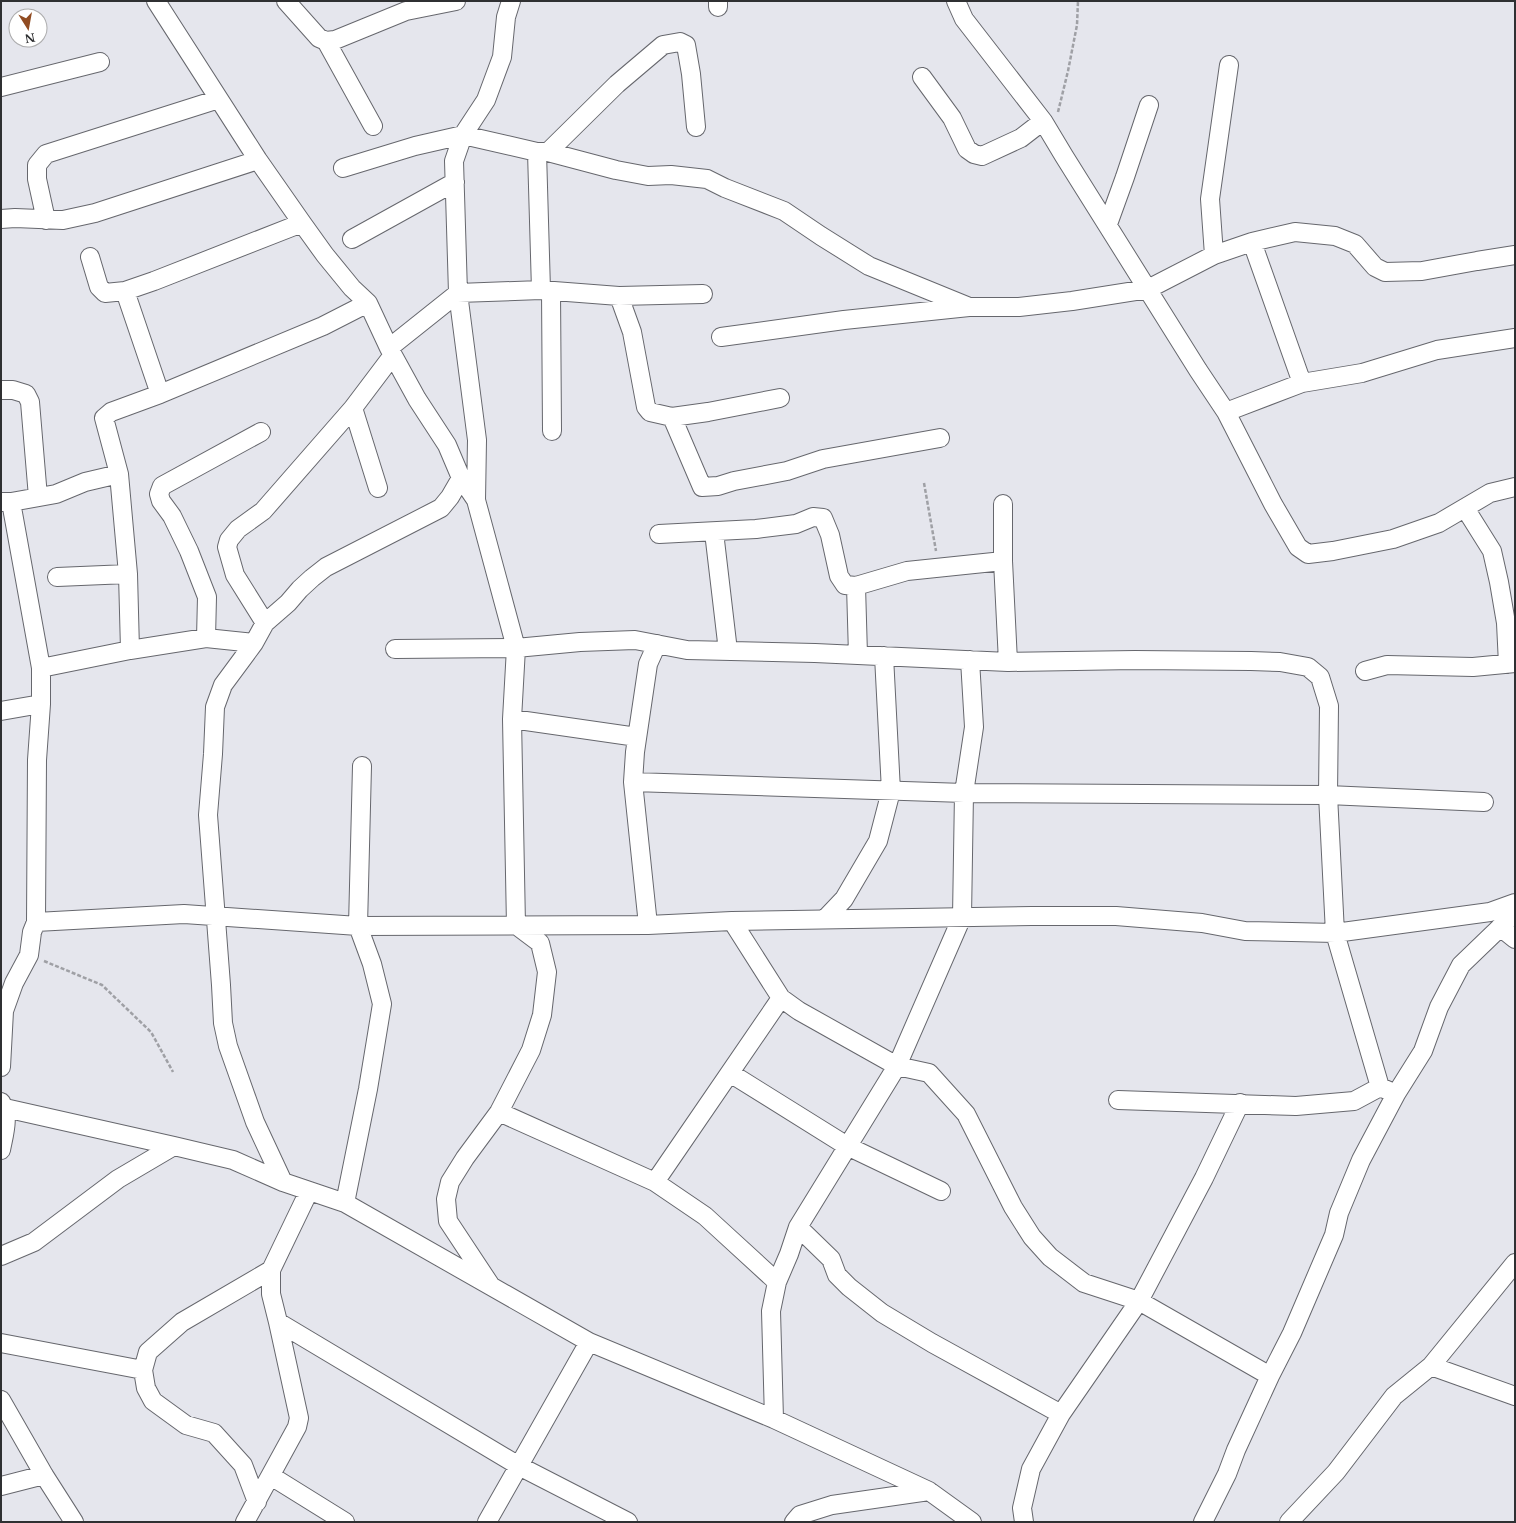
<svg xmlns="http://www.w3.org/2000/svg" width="1516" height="1523" font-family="'Libre Baskerville',serif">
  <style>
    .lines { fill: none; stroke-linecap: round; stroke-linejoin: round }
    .minor-casing { stroke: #66676d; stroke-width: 20 }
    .path { stroke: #9fa0a5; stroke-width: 2.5; stroke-dasharray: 4 2; stroke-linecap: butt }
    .minor { stroke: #fff; stroke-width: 18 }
  </style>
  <rect width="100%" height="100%" fill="#e5e6ed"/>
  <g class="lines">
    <g class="minor-casing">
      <path id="minor" d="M 156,1 L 258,160 L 302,223 L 325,255 L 352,288 L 368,303 L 389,348 L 417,399 L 447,445 L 461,478 L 476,500 L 516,648 L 512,719 L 516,925 L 540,943 L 547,972 L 542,1015 L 531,1050 L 499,1112 L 465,1158 L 450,1182 L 446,1199 L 448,1221 L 491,1286
        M 286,1 L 319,38 L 326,41 L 335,40 L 406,11 L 456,1
        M 718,1 L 718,7
        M 956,1 L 964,19 L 1043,121 L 1064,156 L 1198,370 L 1226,412 L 1273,504 L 1298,547 L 1308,554 L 1333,551 L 1393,539 L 1439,523 L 1490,493 L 1515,487
        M 326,41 L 373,126
        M 922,77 L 952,118 L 967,149 L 974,154 L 982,156 L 1021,138 L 1043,121
        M 1,87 L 100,62
        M 537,152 L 541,290
        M 548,152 L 617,84 L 663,45 L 680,42 L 686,45 L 691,74 L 696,127
        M 343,168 L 415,146 L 463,135 L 537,152 L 548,152 L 616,170 L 648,176 L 671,175 L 707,179 L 725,188 L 784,211 L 821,236 L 869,266 L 967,306
        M 1,219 L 15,218 L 63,220 L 95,213 L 258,160
        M 46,220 L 37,179 L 37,165 L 46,154 L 219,99
        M 1108,224 L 1125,177 L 1149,105
        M 352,239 L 455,182
        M 1252,242 L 1302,383
        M 1214,255 L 1210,199 L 1229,65
        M 90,257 L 99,287 L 105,293 L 125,291 L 154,281 L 302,223
        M 125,291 L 160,394
        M 551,291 L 552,431
        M 619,296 L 632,332 L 646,407 L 650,412 L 672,417 L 708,412 L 780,398
        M 721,337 L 844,320 L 969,307 L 1019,307 L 1072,301 L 1148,289 L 1214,255 L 1252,242 L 1295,232 L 1335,236 L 1355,244 L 1375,267 L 1385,272 L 1422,271 L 1477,261 L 1515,255
        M 389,348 L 458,293 L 454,161 L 463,135 L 486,100 L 502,57 L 506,17 L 511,1
        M 1,390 L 13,390 L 26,394 L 30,402 L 38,497
        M 353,408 L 378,488
        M 1226,412 L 1302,383 L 1362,373 L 1437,350 L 1515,338
        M 672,417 L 702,487 L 718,486 L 734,481 L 787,471 L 823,459 L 940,438
        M 476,500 L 477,440 L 458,293 L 541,290 L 619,296 L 703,294
        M 1,502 L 11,502 L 41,668 L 41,704 L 37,760 L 36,922 L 32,932 L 29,955 L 14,983 L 4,1011 L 1,1067
        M 11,502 L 56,494 L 85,482 L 119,474
        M 1003,504 L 1003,561 L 1008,662
        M 1465,508 L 1492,551 L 1499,582 L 1506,623 L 1508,664
        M 714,532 L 728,651
        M 659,534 L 756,529 L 796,524 L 813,517 L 823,518 L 830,535 L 839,576 L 845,585 L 856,586
        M 57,577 L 128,574
        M 265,623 L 235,575 L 227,547 L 229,540 L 238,529 L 263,511 L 353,408 L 393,355
        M 206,638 L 207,597 L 189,551 L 172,516 L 161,501 L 159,494 L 162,486 L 261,432
        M 395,649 L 516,648 L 580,642 L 635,640 L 687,650 L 815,653 L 1008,662 L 1135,660 L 1251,661 L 1280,662 L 1308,667 L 1320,677 L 1329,706 L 1328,795 L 1335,933 L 1380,1087 L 1396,1094
        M 130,650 L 128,574 L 119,474 L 104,418 L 111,412 L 160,394 L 323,326 L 368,303
        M 858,655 L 856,586 L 907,571 L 1003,561
        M 41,668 L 130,650 L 206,638 L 254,643
        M 1365,671 L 1387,665 L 1473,667 L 1515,663
        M 1,711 L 41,704
        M 512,719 L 637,737
        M 633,782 L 964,793 L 1328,795 L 1484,802
        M 825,919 L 844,899 L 878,841 L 891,791 L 884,656
        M 732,921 L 781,998 L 799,1011 L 897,1066 L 929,1073 L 966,1114 L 1013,1207 L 1032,1237 L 1050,1257 L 1084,1283 L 1139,1301 L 1270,1376
        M 36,922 L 184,914 L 358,926 L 648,925 L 732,921 L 1032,916 L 1116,916 L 1202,923 L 1245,931 L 1335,933 L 1490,912 L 1515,903
        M 648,925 L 633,782 L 635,752 L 648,664 L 657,644
        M 1500,927 L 1515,939
        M 730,1073 L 847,1146 L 941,1191
        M 1118,1100 L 1296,1106 L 1354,1101 L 1380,1087
        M 1,1102 C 10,1116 4,1134 1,1150
        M 5,1108 L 174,1146 L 233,1160 L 283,1182 L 345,1203 L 589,1342 L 774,1419 L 929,1491 L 972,1522
        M 499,1112 L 655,1182 L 705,1216 L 777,1282
        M 283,1182 L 255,1122 L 228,1046 L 223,1023 L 221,985 L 208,815 L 213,754 L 215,707 L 223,685 L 254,643 L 265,623 L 288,603 L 300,589 L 312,578 L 326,567 L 441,508 L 450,497 L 461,478
        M 655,1182 L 781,998
        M 309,1191 L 271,1270 L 271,1294 L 278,1322 L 519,1466 L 628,1522
        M 345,1203 L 368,1089 L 382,1004 L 372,964 L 358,926 L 362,766
        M 798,1227 L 831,1259 L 837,1275 L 849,1287 L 882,1313 L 932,1343 L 1061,1414
        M 1,1256 L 34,1242 L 118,1179 L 174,1146
        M 1,1343 L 143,1370
        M 1431,1366 L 1515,1396
        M 1,1400 L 44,1475 L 74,1522
        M 774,1419 L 771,1311 L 777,1282 L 789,1254 L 798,1227 L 897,1066 L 962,917 L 964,793 L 974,727 L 970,660
        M 271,1476 L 345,1522
        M 1,1486 L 44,1475
        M 257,1502 L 243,1465 L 214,1433 L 186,1425 L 153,1401 L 146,1388 L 143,1370 L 148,1352 L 182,1322 L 271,1270
        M 245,1522 L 297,1427 L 299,1418 L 278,1322
        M 487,1522 L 589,1342
        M 794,1522 L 800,1515 L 832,1505 L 929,1491
        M 1024,1522 L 1022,1508 L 1031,1469 L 1061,1414 L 1139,1301 L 1204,1178 L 1240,1103
        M 1203,1522 L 1227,1474 L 1236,1450 L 1270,1376 L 1292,1333 L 1334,1235 L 1339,1213 L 1361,1160 L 1396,1094 L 1423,1051 L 1439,1007 L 1461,965 L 1515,913
        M 1289,1522 L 1336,1472 L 1394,1396 L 1431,1366 L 1515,1263"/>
    </g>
    <path class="path" d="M 1058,112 L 1068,71 L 1077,25 L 1078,1
      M 924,483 L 936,551
      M 44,961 L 102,985 L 151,1032 L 173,1072"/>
    <use href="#minor" class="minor"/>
  </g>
  <rect width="1516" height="1523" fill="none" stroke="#2f3032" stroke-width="4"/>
  <g transform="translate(28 28) rotate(169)"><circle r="19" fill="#ffffff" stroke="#acacad"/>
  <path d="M0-3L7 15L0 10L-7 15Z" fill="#914c22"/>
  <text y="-6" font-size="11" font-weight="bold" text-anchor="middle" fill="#2f3032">N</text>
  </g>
</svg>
